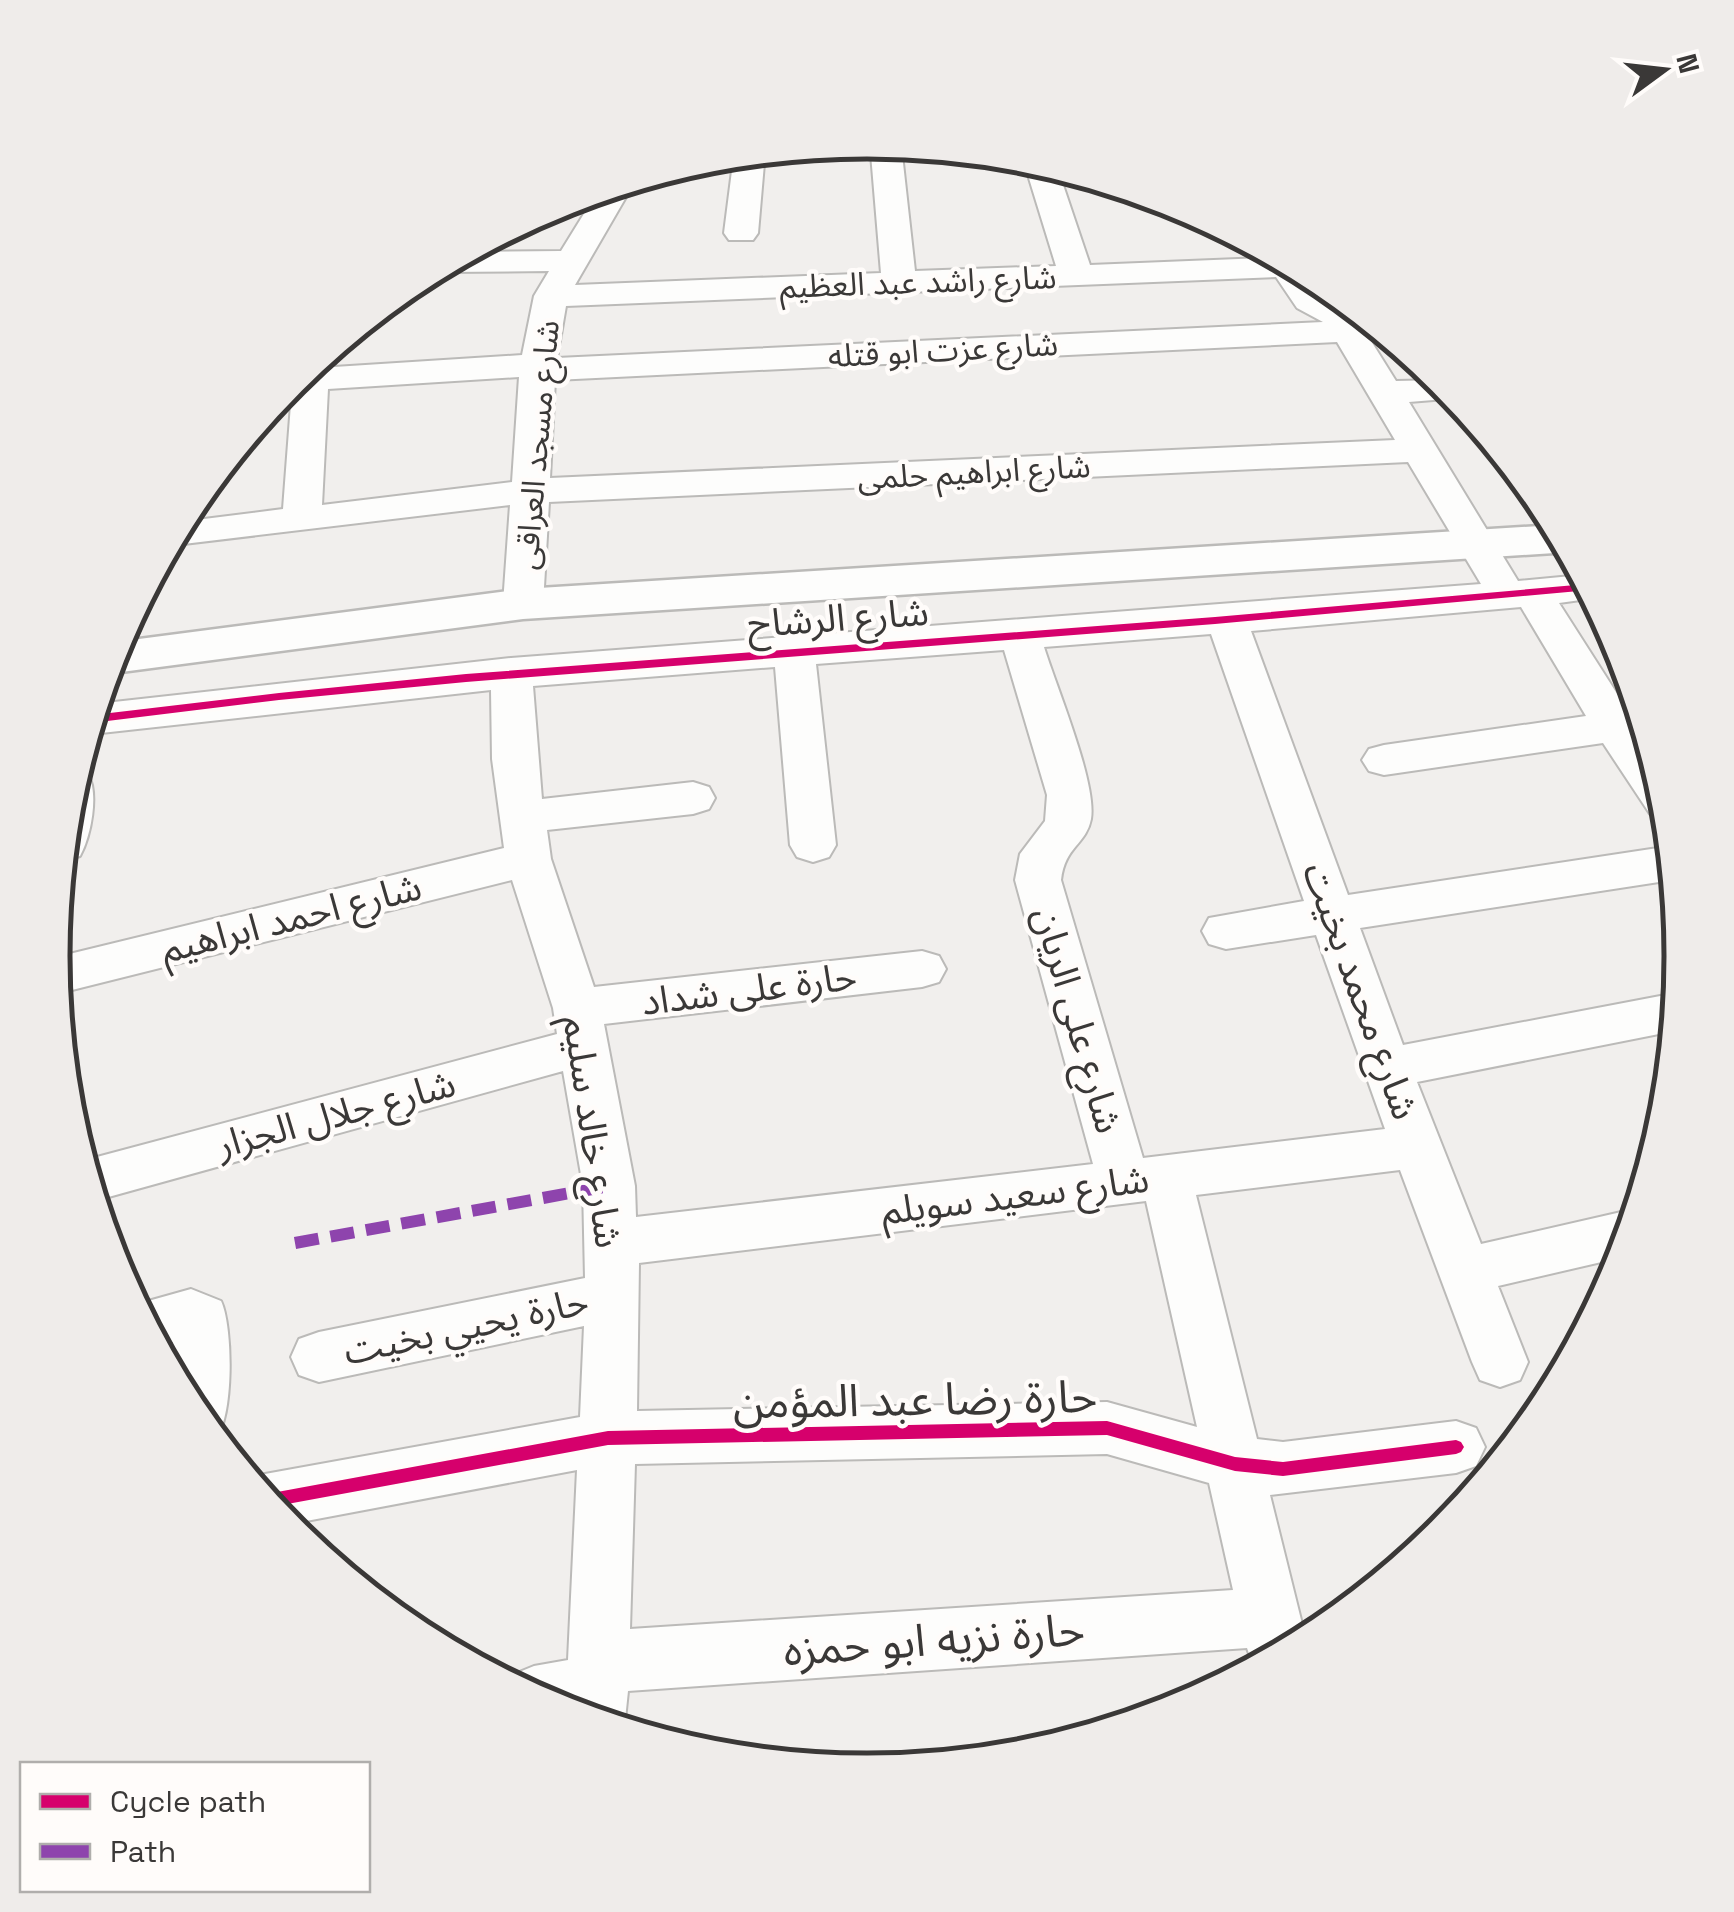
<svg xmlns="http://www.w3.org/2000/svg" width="1734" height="1912" font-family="'Space Grotesk','Noto Sans Arabic',sans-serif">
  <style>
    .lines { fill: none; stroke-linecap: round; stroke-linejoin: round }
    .street-casing { stroke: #bbbab8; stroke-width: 4 }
    .secondary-casing { stroke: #bbbab8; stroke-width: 5 }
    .street { fill: #fdfdfc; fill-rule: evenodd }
    .secondary { fill: #fdfdfc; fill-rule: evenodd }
    .quiet { stroke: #8e44ad; stroke-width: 12; stroke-dasharray: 24 12; stroke-linecap: butt }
    .cycleway-casing { stroke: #fffcfa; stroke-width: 7 }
    .cycleway { fill: #d6006c; fill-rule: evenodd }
    .labels { text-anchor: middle; stroke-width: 9; stroke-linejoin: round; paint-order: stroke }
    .far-street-label { font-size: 32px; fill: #3a3837; stroke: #fffcfa }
    .street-label { font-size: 38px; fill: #3a3837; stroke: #fffcfa }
    .near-street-label { font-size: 45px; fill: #3a3837; stroke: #fffcfa }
    .rim { fill: none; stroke: #3a3837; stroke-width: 5 }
  </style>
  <rect width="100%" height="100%" fill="#f1efed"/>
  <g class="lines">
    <g class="street-casing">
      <path id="street" d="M 870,142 L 901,145 L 915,271 L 1056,266 L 1024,162 L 1027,158 L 1057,167 L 1090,265 L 1263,258 L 1267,251 L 1306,272 L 1321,294 L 1351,309 L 1396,381 L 1443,380 L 1458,398 L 1409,402 L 1518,581 L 1582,575 L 1595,598 L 1559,603 L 1651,747 L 1668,818 L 1650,814 L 1603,743 L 1384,775 L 1369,771 L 1362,760 L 1369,749 L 1384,745 L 1586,716 L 1521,607 L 1251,631 L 1348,895 L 1671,846 L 1672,880 L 1360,928 L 1403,1045 L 1676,993 L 1674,1031 L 1417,1082 L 1481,1244 L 1630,1210 L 1636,1213 L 1623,1257 L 1498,1286 L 1528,1362 L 1520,1380 L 1500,1387 L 1480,1380 L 1472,1362 L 1400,1170 L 1196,1195 L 1257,1439 L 1283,1442 L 1456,1421 L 1476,1428 L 1485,1447 L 1476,1466 L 1456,1473 L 1270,1495 L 1306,1640 L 1254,1668 L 1247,1648 L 628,1691 L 624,1729 L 555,1708 L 508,1683 L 512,1675 L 534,1666 L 568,1660 L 577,1470 L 285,1525 L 248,1480 L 265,1474 L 580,1417 L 584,1326 L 319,1382 L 299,1375 L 291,1357 L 299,1339 L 319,1332 L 585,1278 L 583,1186 L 563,1071 L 94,1201 L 82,1161 L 557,1034 L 553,1008 L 512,880 L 56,994 L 53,958 L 504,848 L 492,759 L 491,690 L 92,734 L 88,733 L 96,704 L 511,658 L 1481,584 L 1408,462 L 549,502 L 543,604 L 537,613 L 523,617 L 509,613 L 503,604 L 510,505 L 167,546 L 180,522 L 283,509 L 292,391 L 284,389 L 329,349 L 338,357 L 334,367 L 522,355 L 534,296 L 549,271 L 446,272 L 434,268 L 465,252 L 561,251 L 598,191 L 630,181 L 633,185 L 575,285 L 881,273 ZM 1276,277 L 1297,308 L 1323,322 L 557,358 L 566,306 ZM 1337,342 L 1395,440 L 550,478 L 555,380 ZM 519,377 L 512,482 L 322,505 L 328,389 ZM 1211,634 L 1304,901 L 1209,918 L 1202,931 L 1209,944 L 1226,949 L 1316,935 L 1385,1129 L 1143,1158 L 1061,880 C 1065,846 1086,845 1091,819 C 1097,783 1056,686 1044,647 ZM 1004,650 L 1047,795 L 1045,821 L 1020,854 L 1015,880 L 1093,1164 L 636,1217 L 635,1186 L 604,1024 L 922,987 L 939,982 L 946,969 L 939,956 L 922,951 L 594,987 L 551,859 L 547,830 L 693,814 L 709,809 L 715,798 L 709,787 L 693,782 L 542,799 L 533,686 L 775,667 L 790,845 L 797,857 L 813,862 L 829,857 L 836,845 L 816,664 ZM 1146,1201 L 1197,1427 L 1107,1402 L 637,1411 L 639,1263 ZM 1107,1454 L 1209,1483 L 1233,1590 L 630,1629 L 635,1464 Z
        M 765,152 L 758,233 L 753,240 L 729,240 L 724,233 L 734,155 Z
        M 76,771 L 88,774 C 99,794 91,836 80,856 L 64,861 L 68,797 Z
        M 191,1289 L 221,1301 C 233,1326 234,1419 215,1439 C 184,1402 171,1391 173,1342 L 156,1346 L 134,1305 Z"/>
    </g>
    <g class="secondary-casing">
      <path id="secondary" d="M 1556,525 L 1570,552 L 523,619 L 106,674 L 116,642 L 523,589 Z"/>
    </g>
    <use href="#street" class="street"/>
    <use href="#secondary" class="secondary"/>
    <path class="quiet" d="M 295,1243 L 609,1186"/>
    <g class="cycleway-casing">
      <path id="cycleway" d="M 1587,584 L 1590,590 L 1215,624 L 466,682 L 279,700 L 91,723 L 93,715 L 279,693 L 466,674 L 1215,617 Z
        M 1107,1421 L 1235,1457 L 1283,1462 L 1456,1440 L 1461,1442 L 1464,1447 L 1461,1452 L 1456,1454 L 1283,1476 L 1235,1471 L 1107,1435 L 608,1445 L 271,1507 L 261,1495 L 608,1431 Z"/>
    </g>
    <use href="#cycleway" class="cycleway"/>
  </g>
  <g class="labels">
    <g class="far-street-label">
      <text transform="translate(918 282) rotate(-2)" y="11">شارع راشد عبد العظيم</text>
      <text transform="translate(943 350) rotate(-3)" y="11">شارع عزت ابو قتله</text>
      <text transform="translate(537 445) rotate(-85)" y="11">شارع مسجد العراقى</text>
      <text transform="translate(974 472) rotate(-3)" y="11">شارع ابراهيم حلمى</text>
    </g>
    <g class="street-label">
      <text transform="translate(838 618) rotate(-4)" y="13">شارع الرشاح</text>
      <text transform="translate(291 918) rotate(-14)" y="13">شارع احمد ابراهيم</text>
      <text transform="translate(749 989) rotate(-7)" y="13">حارة على شداد</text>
      <text transform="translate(1361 991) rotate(70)" y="13">شارع محمد بخيت</text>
      <text transform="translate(1078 1020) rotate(74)" y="13">شارع على الريان</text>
      <text transform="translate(336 1114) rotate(-15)" y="13">شارع جلال الجزار</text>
      <text transform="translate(593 1132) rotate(82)" y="13">شارع خالد سليم</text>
      <text transform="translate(1015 1195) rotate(-7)" y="13">شارع سعيد سويلم</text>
      <text transform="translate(466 1326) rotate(-12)" y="13">حارة يحيي بخيت</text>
    </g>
    <g class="near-street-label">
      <text transform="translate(915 1399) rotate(-1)" y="16">حارة رضا عبد المؤمن</text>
      <text transform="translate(934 1639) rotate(-4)" y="16">حارة نزيه ابو حمزه</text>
    </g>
  </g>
  <path d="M0 0H1734V1912H0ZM70 956a797 797 0 1 1 1594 0a797 797 0 1 1-1594 0Z" fill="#efecea" fill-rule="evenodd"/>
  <path class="rim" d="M70 956a797 797 0 1 1 1594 0a797 797 0 1 1-1594 0Z"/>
  <rect x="20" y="1762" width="350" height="130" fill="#fffcfa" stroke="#b0aeac" stroke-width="2.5"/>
  <rect x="40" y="1794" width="50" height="15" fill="#d6006c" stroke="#b0aeac" stroke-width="2.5"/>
  <text x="110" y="1812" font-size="30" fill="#3a3837">Cycle path</text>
  <rect x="40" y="1844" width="50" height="15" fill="#8e44ad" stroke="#b0aeac" stroke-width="2.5"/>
  <text x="110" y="1862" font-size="30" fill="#3a3837">Path</text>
  <g transform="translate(1664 70) rotate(75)" stroke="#fffcfa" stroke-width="8" paint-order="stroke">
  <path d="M0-8L18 38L0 25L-18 38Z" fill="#3a3837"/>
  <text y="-15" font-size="28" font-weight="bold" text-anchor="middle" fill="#3a3837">N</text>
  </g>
</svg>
